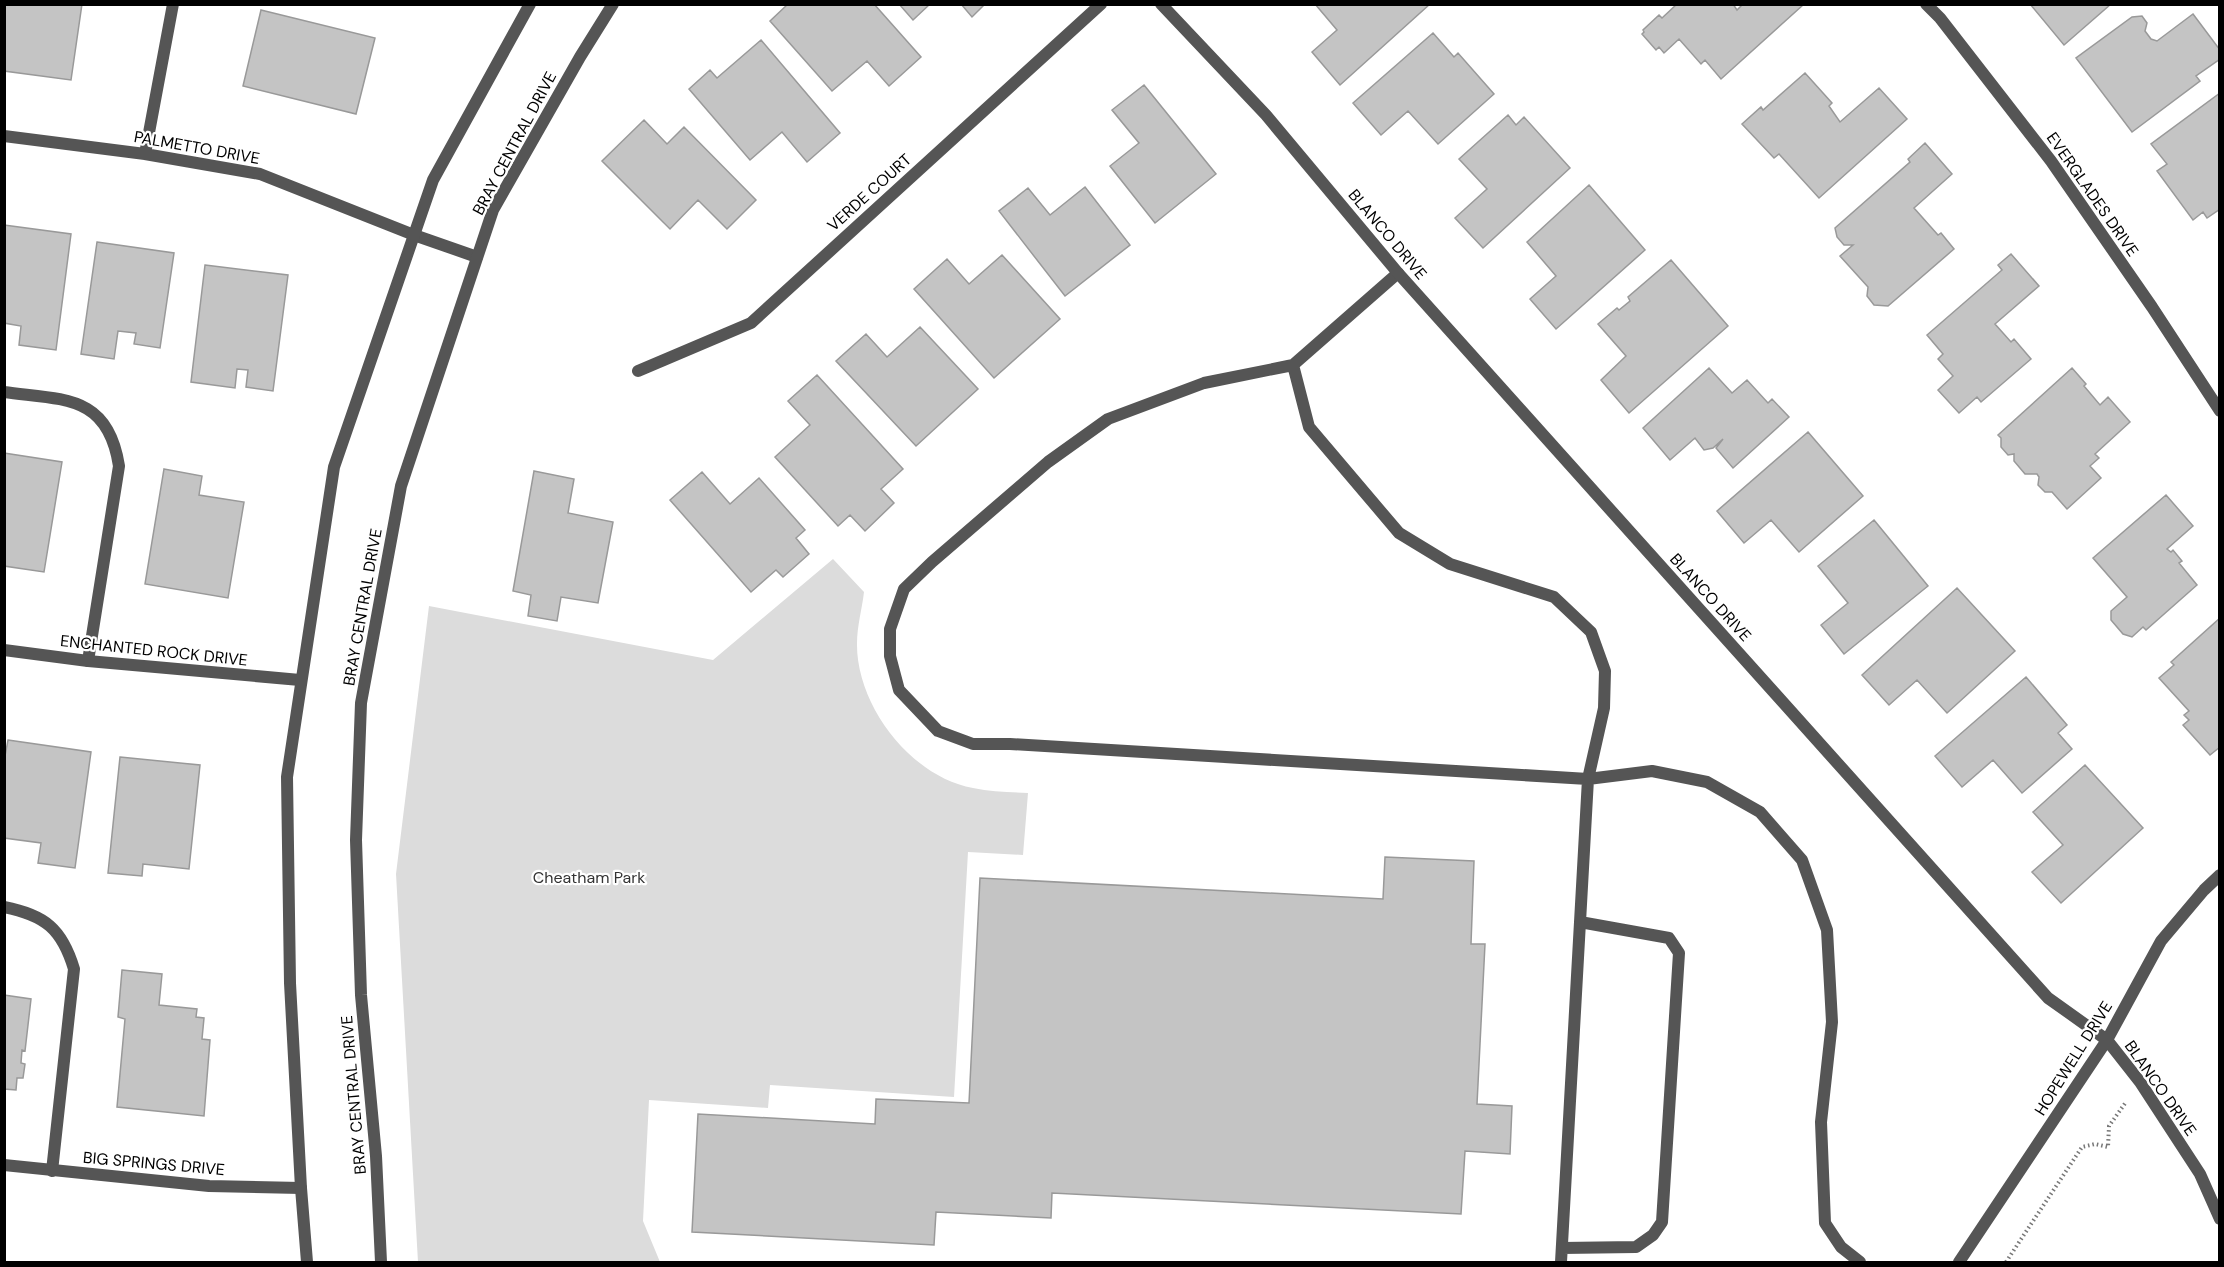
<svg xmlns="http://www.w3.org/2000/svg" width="2224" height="1267" font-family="'DM Sans',sans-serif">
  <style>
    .green { fill: #dcdcdc }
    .building { fill: #c4c4c4; stroke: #999; stroke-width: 1.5 }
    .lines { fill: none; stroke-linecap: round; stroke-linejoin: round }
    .path { stroke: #777; stroke-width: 4; stroke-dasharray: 1.5 3; stroke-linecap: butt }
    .service { stroke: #555; stroke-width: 12 }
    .minor { stroke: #555; stroke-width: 12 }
    .tertiary { stroke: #555; stroke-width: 12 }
    .labels { text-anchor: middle; stroke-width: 4.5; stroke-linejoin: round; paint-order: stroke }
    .street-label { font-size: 16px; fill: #000; stroke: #fff }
    .park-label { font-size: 16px; fill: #333; stroke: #fff }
  </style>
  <rect width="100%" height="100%" fill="#fff"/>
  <path class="green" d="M 833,559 L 864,592 C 862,609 857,626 857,643 C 856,705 911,777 973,788 C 991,792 1010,792 1028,793 L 1023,855 L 968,852 L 954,1097 L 770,1085 L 768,1108 L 649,1100 L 643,1221 L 660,1262 L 418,1262 L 396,874 L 429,606 L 713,660 Z"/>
  <path class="building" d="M 4,4 L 82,4 L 71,80 L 4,71 Z
    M 788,4 L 874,4 L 921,57 L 889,86 L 867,61 L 832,91 L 770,21 Z
    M 899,4 L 930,4 L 913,20 Z
    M 961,4 L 985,4 L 972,17 Z
    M 1315,4 L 1430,4 L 1340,85 L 1312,52 L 1337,30 Z
    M 1677,4 L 1733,4 L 1737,10 L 1743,4 L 1803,5 L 1721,79 L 1705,60 L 1701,64 L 1679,39 L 1664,53 L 1659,47 L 1656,50 L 1642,34 L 1644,32 L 1643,30 L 1659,15 L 1662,18 Z
    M 2030,4 L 2111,4 L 2064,45 Z
    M 261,10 L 375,38 L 356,114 L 243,86 Z
    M 2193,14 L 2220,50 L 2220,59 L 2196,76 L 2200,81 L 2132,132 L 2076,58 L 2132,17 L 2142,16 L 2147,23 L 2145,31 L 2151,39 L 2157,41 Z
    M 1433,33 L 1454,57 L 1458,53 L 1494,94 L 1438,144 L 1408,111 L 1381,135 L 1353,103 Z
    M 761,40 L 840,133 L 807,162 L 782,132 L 750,160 L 689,89 L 710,70 L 717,78 Z
    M 1805,73 L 1832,103 L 1829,106 L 1840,122 L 1879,88 L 1907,119 L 1819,198 L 1779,154 L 1774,158 L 1742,124 L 1761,107 L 1763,110 Z
    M 1144,85 L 1216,174 L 1155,223 L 1110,166 L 1139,143 L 1112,110 Z
    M 2220,93 L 2220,209 L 2207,218 L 2203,212 L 2193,220 L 2157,171 L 2167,164 L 2151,144 Z
    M 1508,115 L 1516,125 L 1524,117 L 1570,168 L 1483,248 L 1455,218 L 1487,189 L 1459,159 Z
    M 644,120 L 667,144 L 684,127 L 756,200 L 727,229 L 698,200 L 670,229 L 602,161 Z
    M 1925,143 L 1952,174 L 1914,208 L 1938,235 L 1941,233 L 1954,249 L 1888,306 L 1874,305 L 1867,296 L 1868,287 L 1840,256 L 1853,245 L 1844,245 L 1837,237 L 1835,228 L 1910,162 L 1908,159 Z
    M 1589,185 L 1645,250 L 1556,329 L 1530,299 L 1556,276 L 1527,242 Z
    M 1085,187 L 1130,245 L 1065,296 L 999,211 L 1028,188 L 1050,215 Z
    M 4,225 L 71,234 L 56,350 L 19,345 L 21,326 L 4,323 Z
    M 97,242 L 174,253 L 160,348 L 134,344 L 136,333 L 118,331 L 114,359 L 81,354 Z
    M 2011,254 L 2039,286 L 1995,324 L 2011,342 L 2014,339 L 2031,359 L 1981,402 L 1977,397 L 1959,413 L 1938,390 L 1953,376 L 1938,359 L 1943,354 L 1927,335 L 2002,270 L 1998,265 Z
    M 1002,255 L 1060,319 L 994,378 L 914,289 L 947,259 L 969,284 Z
    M 1671,260 L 1728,326 L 1629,413 L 1601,380 L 1626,356 L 1598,324 L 1617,308 L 1619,310 L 1630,301 L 1628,297 Z
    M 205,265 L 288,275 L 273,391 L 246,387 L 248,370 L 237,369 L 235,388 L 191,382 Z
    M 920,327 L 978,389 L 916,446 L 836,361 L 866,334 L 887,357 Z
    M 1709,368 L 1732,393 L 1747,380 L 1768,403 L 1772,399 L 1789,417 L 1733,468 L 1716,448 L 1723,439 L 1713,448 L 1704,450 L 1695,438 L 1670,460 L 1643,428 Z
    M 2072,368 L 2086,384 L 2084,386 L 2100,405 L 2108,397 L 2130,422 L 2095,454 L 2099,458 L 2090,466 L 2101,478 L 2067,509 L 2052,492 L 2045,492 L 2038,485 L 2039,477 L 2037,474 L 2025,474 L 2014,461 L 2014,454 L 2008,455 L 2001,447 L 2001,438 L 1998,435 Z
    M 817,375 L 903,469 L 881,489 L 894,503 L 865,531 L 850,515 L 838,526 L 775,457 L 810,425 L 788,401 Z
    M 1808,432 L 1863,496 L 1799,552 L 1771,520 L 1744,543 L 1717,511 Z
    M 4,453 L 62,462 L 44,572 L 4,566 Z
    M 164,469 L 202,476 L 199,495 L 244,502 L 228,598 L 145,584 Z
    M 534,471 L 574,479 L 568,513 L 613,522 L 598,603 L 561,597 L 557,621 L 528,616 L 531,595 L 513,591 Z
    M 702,472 L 730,504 L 759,478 L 805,530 L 796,538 L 809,554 L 783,577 L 776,570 L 751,592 L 670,500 Z
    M 2166,495 L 2193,526 L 2167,549 L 2171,552 L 2173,550 L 2182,561 L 2179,563 L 2197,585 L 2146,630 L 2143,627 L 2132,637 L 2123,634 L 2111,620 L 2111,611 L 2127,597 L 2093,558 Z
    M 1874,520 L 1928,586 L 1844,654 L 1821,625 L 1848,603 L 1818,566 Z
    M 1957,588 L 2015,651 L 1947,713 L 1917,680 L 1889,705 L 1862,675 Z
    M 2220,618 L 2220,747 L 2210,755 L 2183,725 L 2189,720 L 2184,715 L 2189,711 L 2159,678 L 2174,665 L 2171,662 Z
    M 2026,677 L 2067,725 L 2058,733 L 2072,749 L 2022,793 L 1993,760 L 1962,787 L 1935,756 Z
    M 8,740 L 91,752 L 75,868 L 38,863 L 41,843 L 4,838 L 4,761 Z
    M 120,757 L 200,765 L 189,869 L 143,864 L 142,876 L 108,873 Z
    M 2085,765 L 2143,828 L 2061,903 L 2032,872 L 2063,845 L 2033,812 Z
    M 1385,857 L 1474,861 L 1471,944 L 1485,944 L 1477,1104 L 1512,1106 L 1510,1154 L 1465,1151 L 1461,1214 L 1052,1193 L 1051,1218 L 936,1212 L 934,1245 L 692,1232 L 698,1114 L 875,1124 L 876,1099 L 969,1103 L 980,878 L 1383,899 Z
    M 122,970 L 162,974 L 159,1005 L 197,1009 L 196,1017 L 204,1018 L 202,1039 L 210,1040 L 204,1116 L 117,1107 L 125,1019 L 118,1017 Z
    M 4,995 L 31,999 L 25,1051 L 22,1050 L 21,1063 L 25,1064 L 23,1078 L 17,1078 L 16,1090 L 4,1089 Z"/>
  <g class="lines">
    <path class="path" d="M 2006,1262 L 2082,1147 L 2095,1144 L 2108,1147 L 2109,1126 L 2126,1102"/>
    <path class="service" d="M 1398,273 L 1293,365 L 1204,383 L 1108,419 L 1048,462 L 932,562 L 904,589 L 890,629 L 890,656 L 899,690 L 938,731 L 973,744 L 1010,744 L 1588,779 L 1652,771 L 1707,782 L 1760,812 L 1802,860 L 1827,930 L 1832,1022 L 1821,1122 L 1825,1223 L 1841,1247 L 1860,1262
      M 1293,365 L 1309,427 L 1399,533 L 1450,564 L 1554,597 L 1591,632 L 1605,671 L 1604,708 L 1588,779 L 1561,1262
      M 4,392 C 63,400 108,394 119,466 L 88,661
      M 4,907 C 45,915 62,929 74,969 L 52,1171
      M 1562,1248 L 1636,1247 L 1653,1235 L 1662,1222 L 1679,953 L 1669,938 L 1580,922"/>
    <path class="minor" d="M 1161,4 L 1266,115 L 1398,273 L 2048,998 L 2107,1040 L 2140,1082 L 2200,1174 L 2220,1219
      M 1926,4 L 1940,18 L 2051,161 L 2152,307 L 2220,411
      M 4,136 L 145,154 L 260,174 L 414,235 L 477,257
      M 145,154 L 173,4
      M 638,371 L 751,323 L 1101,4
      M 4,650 L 88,661 L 300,680
      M 4,1165 L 209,1186 L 301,1188
      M 1959,1262 L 2107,1040 L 2161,941 L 2204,890 L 2220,875"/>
    <path class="tertiary" d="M 307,1262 L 301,1188 L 290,983 L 287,777 L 334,467 L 433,180 L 530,4
      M 381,1262 L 376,1156 L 361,995 L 356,840 L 361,703 L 401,486 L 493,210 L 580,57 L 613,4"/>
  </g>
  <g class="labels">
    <g class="street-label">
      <text transform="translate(514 143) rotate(-62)" y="6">BRAY CENTRAL DRIVE</text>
      <text transform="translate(197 147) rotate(10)" y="6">PALMETTO DRIVE</text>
      <text transform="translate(869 192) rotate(-42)" y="6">VERDE COURT</text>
      <text transform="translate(2093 194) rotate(55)" y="6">EVERGLADES DRIVE</text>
      <text transform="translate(1388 234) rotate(50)" y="6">BLANCO DRIVE</text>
      <text transform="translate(1711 597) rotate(48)" y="6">BLANCO DRIVE</text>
      <text transform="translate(362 607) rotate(-80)" y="6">BRAY CENTRAL DRIVE</text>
      <text transform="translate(154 650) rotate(6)" y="6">ENCHANTED ROCK DRIVE</text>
      <text transform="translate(2073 1058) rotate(-58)" y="6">HOPEWELL DRIVE</text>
      <text transform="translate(2161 1088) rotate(55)" y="6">BLANCO DRIVE</text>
      <text transform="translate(353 1095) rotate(-95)" y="6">BRAY CENTRAL DRIVE</text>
      <text transform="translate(154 1163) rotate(5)" y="6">BIG SPRINGS DRIVE</text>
    </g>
    <g class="park-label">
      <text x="589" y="883">Cheatham Park</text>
    </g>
  </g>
  <rect width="2224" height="1267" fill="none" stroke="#000000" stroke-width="12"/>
</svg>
